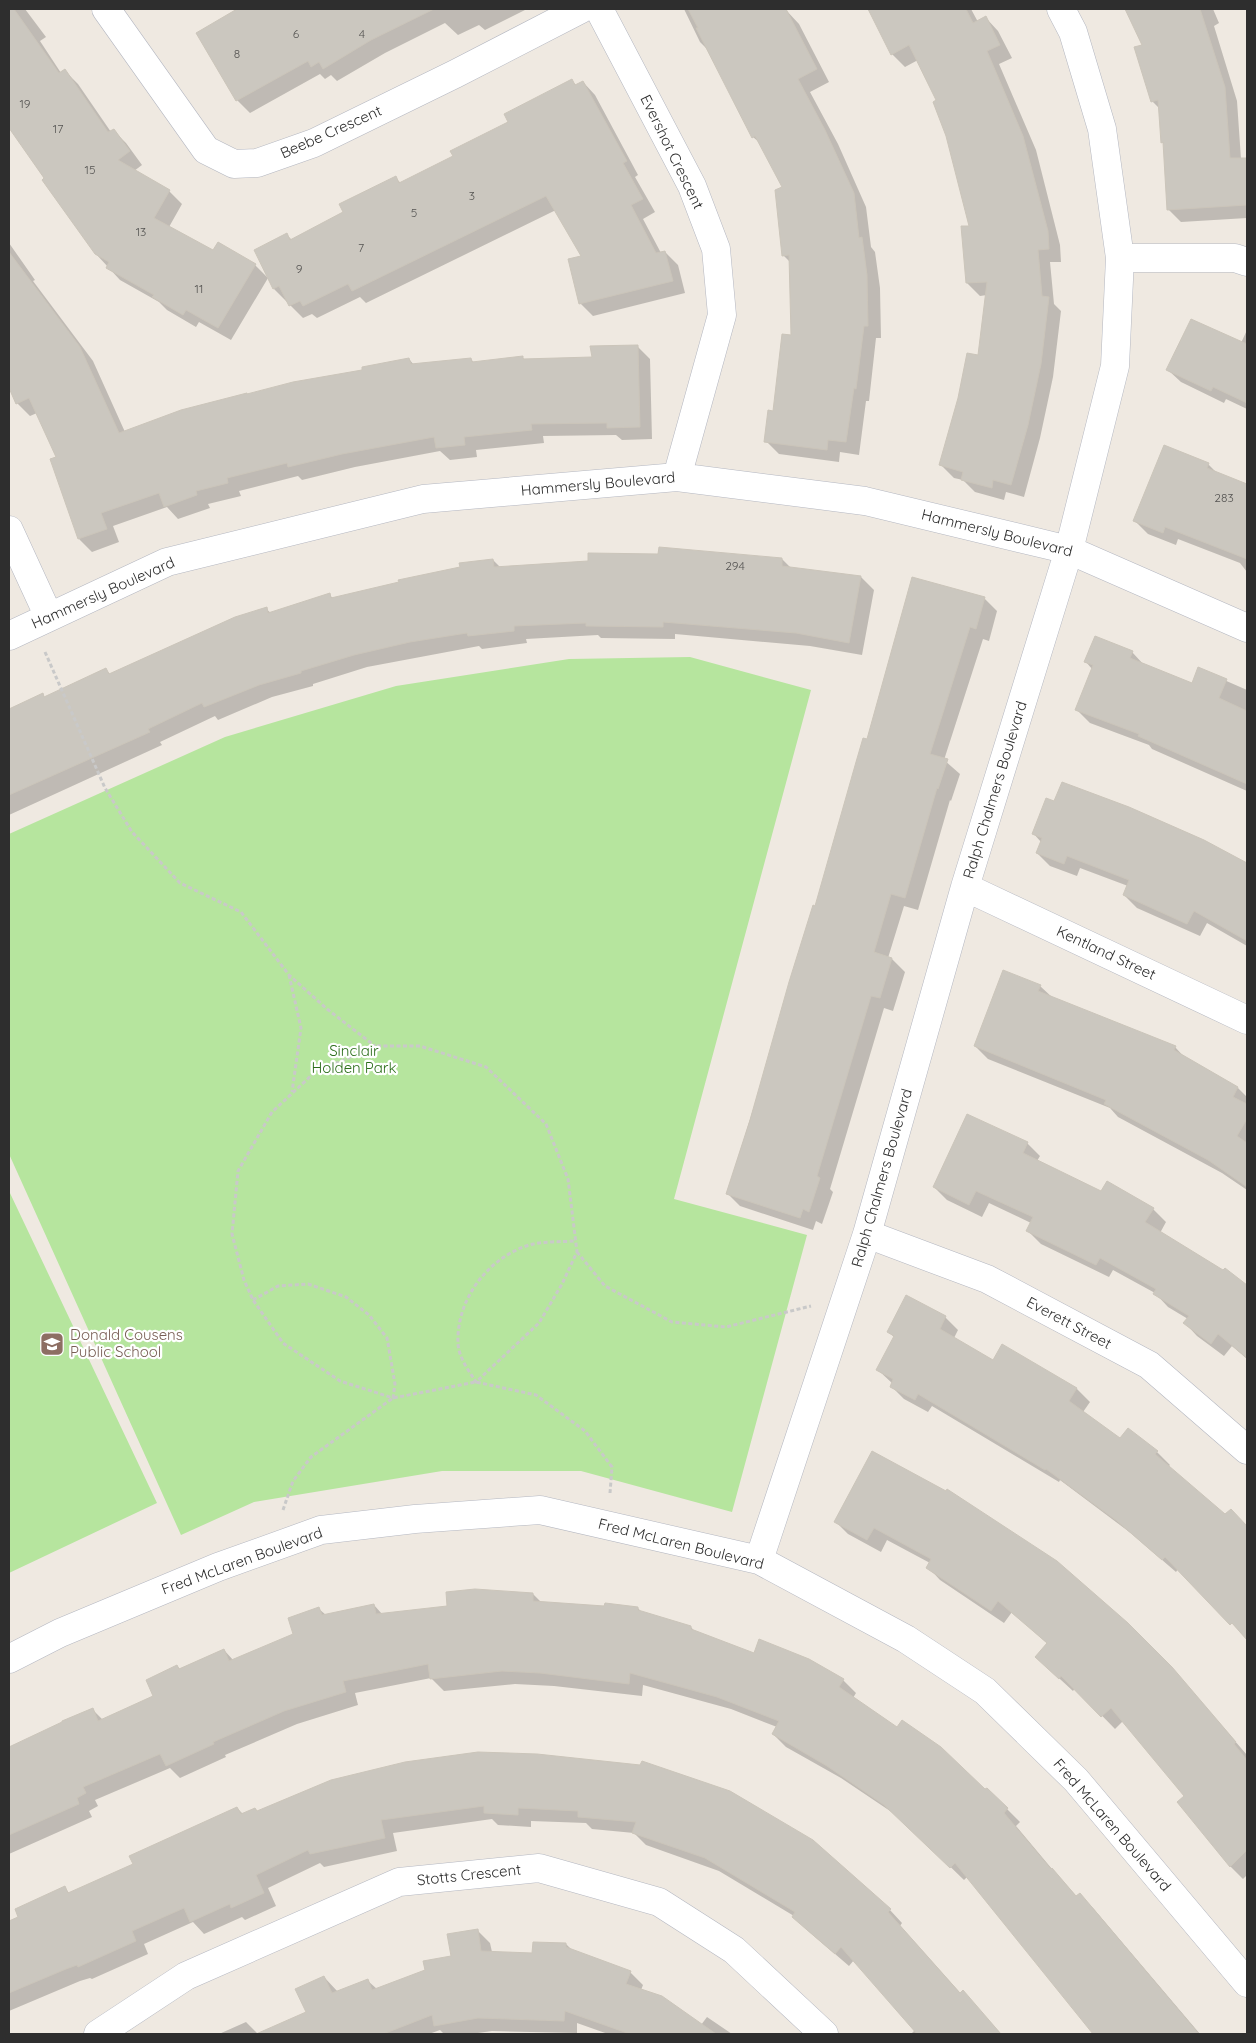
<svg xmlns="http://www.w3.org/2000/svg" width="1256" height="2043" font-family="Quicksand,sans-serif">
  <style>
    .green { fill: #b6e59e }
    .shadow { fill: #0003 }
    .building { fill: #cbc7bf; stroke: #cbc5ba }
    .lines { fill: none; stroke-linecap: round; stroke-linejoin: round }
    .minor-casing { stroke: #b4b7c1; stroke-width: 29 }
    .path { stroke: #c9c9c9; stroke-width: 3; stroke-dasharray: 4 2.5; stroke-linecap: butt }
    .minor { stroke: #fff; stroke-width: 28 }
    .labels { text-anchor: middle; stroke-width: 4.5; stroke-linejoin: round; paint-order: stroke }
    .number-label { font-size: 12px; fill: #555452 }
    .street-label { font-size: 15px; fill: #2e2e2e; stroke: #fff }
    .park-label { font-size: 15px; fill: #2c6e1b; stroke: #fff }
    .education-label { font-size: 15px; fill: #785e54; stroke: #fff; text-anchor: start }
  </style>
  <rect width="100%" height="100%" fill="#efe9e1"/>
  <path class="green" d="M 690,657 L 811,690 L 674,1199 L 807,1235 L 732,1512 L 581,1471 L 442,1471 L 254,1502 L 181,1535 L 9,1154 L 9,834 L 225,737 L 396,686 L 569,659 Z
    M 9,1191 L 157,1503 L 9,1573 Z"/>
  <path class="shadow" d="M 9,9 L 25,9 L 46,37 L 40,41 L 61,73 L 65,71 L 78,84 L 111,132 L 113,130 L 126,143 L 142,165 L 134,171 L 169,191 L 182,204 L 169,227 L 214,252 L 219,243 L 255,265 L 268,278 L 231,340 L 199,322 L 196,327 L 167,310 L 159,302 L 120,280 L 96,254 L 9,126 Z
    M 247,9 L 527,9 L 485,30 L 479,25 L 458,35 L 445,23 L 385,53 L 337,81 L 331,75 L 325,79 L 320,74 L 250,113 L 237,100 L 200,36 Z
    M 684,9 L 785,9 L 799,24 L 829,82 L 810,92 L 838,144 L 866,207 L 871,247 L 875,252 L 880,288 L 881,338 L 876,338 L 869,401 L 866,401 L 859,455 L 840,452 L 839,462 L 779,454 L 766,441 L 774,412 L 792,337 L 791,263 L 783,255 L 784,187 L 760,143 L 753,137 L 708,50 L 700,42 Z
    M 869,9 L 971,9 L 978,22 L 986,18 L 998,31 L 1012,58 L 999,64 L 1036,150 L 1060,245 L 1061,262 L 1050,262 L 1054,304 L 1061,311 L 1053,377 L 1040,438 L 1024,497 L 1006,492 L 1004,500 L 975,492 L 963,480 L 954,478 L 941,465 L 980,357 L 987,295 L 980,296 L 967,283 L 971,227 L 938,101 L 918,60 L 905,67 L 892,54 Z
    M 1126,9 L 1213,9 L 1219,23 L 1214,26 L 1237,101 L 1241,159 L 1247,160 L 1247,218 L 1181,222 L 1168,209 L 1165,145 L 1162,142 L 1159,108 L 1152,101 L 1144,46 Z
    M 572,81 L 577,86 L 583,82 L 595,95 L 638,175 L 635,177 L 655,212 L 643,219 L 661,253 L 665,252 L 678,265 L 685,293 L 593,316 L 580,303 L 583,257 L 556,210 L 366,303 L 360,297 L 317,318 L 312,314 L 303,318 L 274,289 L 255,250 L 287,235 L 292,240 L 344,213 L 395,178 L 401,183 L 455,156 Z
    M 9,243 L 35,280 L 33,281 L 93,361 L 125,432 L 248,395 L 364,371 L 409,359 L 414,365 L 471,359 L 474,363 L 522,357 L 525,360 L 594,358 L 637,346 L 650,359 L 652,439 L 622,440 L 616,435 L 543,436 L 544,443 L 476,450 L 477,457 L 450,460 L 440,451 L 355,467 L 302,480 L 298,476 L 239,491 L 241,496 L 208,504 L 210,508 L 178,519 L 167,507 L 113,526 L 119,542 L 92,552 L 79,539 L 57,458 L 37,413 L 30,416 L 17,403 L 9,385 Z
    M 1247,330 L 1247,409 L 1226,399 L 1224,403 L 1181,382 L 1168,370 L 1241,343 Z
    M 1208,464 L 1217,473 L 1247,485 L 1247,572 L 1240,563 L 1178,539 L 1176,545 L 1148,534 L 1135,521 Z
    M 782,559 L 792,569 L 861,577 L 874,590 L 862,655 L 810,646 L 675,634 L 675,639 L 601,638 L 598,635 L 526,639 L 527,643 L 482,649 L 479,646 L 367,667 L 313,684 L 313,686 L 272,697 L 218,720 L 215,716 L 160,742 L 162,745 L 9,815 L 9,720 L 42,695 L 45,698 L 105,669 L 111,675 L 266,609 L 271,613 L 329,595 L 334,599 L 493,560 L 501,568 Z
    M 984,598 L 997,611 L 989,641 L 983,639 L 944,760 L 960,774 L 951,801 L 950,800 L 918,910 L 904,906 L 888,958 L 892,959 L 905,972 L 893,1011 L 884,1008 L 830,1189 L 833,1192 L 822,1224 L 816,1221 L 813,1230 L 740,1206 L 727,1193 L 868,741 Z
    M 1132,652 L 1145,666 L 1192,685 L 1199,669 L 1247,690 L 1247,791 L 1152,749 L 1149,745 L 1090,723 L 1077,710 L 1092,669 L 1086,662 Z
    M 1033,833 L 1203,841 L 1247,864 L 1247,946 L 1207,923 L 1200,936 L 1137,908 L 1124,895 L 1128,886 L 1080,868 L 1077,876 L 1050,866 L 1037,853 L 1041,842 Z
    M 1040,986 L 1053,998 L 1175,1047 L 1187,1060 L 1238,1088 L 1247,1097 L 1247,1190 L 1222,1173 L 1118,1117 L 1110,1108 L 988,1059 L 975,1046 Z
    M 1027,1143 L 1040,1156 L 1037,1161 L 1102,1193 L 1153,1209 L 1166,1222 L 1160,1233 L 1224,1272 L 1225,1270 L 1247,1287 L 1247,1359 L 1232,1346 L 1224,1356 L 1197,1336 L 1185,1323 L 1188,1319 L 1168,1307 L 1155,1293 L 1113,1270 L 1109,1277 L 1041,1244 L 1028,1231 L 1031,1223 L 989,1203 L 982,1217 L 947,1200 L 934,1187 Z
    M 945,1317 L 958,1330 L 954,1338 L 993,1362 L 1003,1346 L 1077,1389 L 1090,1402 L 1083,1412 L 1120,1440 L 1157,1452 L 1170,1465 L 1168,1467 L 1226,1516 L 1244,1523 L 1247,1527 L 1247,1638 L 1178,1569 L 1176,1572 L 1132,1534 L 1060,1480 L 1059,1482 L 932,1406 L 928,1412 L 904,1399 L 891,1386 L 893,1384 L 878,1370 L 895,1338 L 888,1331 Z
    M 872,1453 L 1184,1682 L 1247,1755 L 1246,1758 L 1247,1759 L 1247,1875 L 1243,1879 L 1230,1866 L 1186,1796 L 1123,1721 L 1115,1729 L 1075,1688 L 1073,1691 L 1036,1657 L 1048,1644 L 1012,1612 L 1004,1623 L 940,1580 L 928,1567 L 930,1563 L 887,1540 L 881,1552 L 848,1534 L 835,1521 Z
    M 533,1594 L 542,1603 L 638,1608 L 642,1613 L 691,1627 L 695,1632 L 754,1655 L 843,1680 L 856,1693 L 853,1698 L 985,1791 L 987,1790 L 1007,1809 L 1020,1822 L 1016,1826 L 1052,1869 L 1077,1897 L 1080,1895 L 1093,1908 L 1200,2034 L 1094,2034 L 967,1877 L 964,1880 L 899,1817 L 841,1778 L 786,1747 L 773,1734 L 777,1727 L 731,1709 L 643,1685 L 642,1696 L 554,1686 L 515,1684 L 444,1691 L 431,1678 L 355,1693 L 358,1705 L 297,1724 L 225,1755 L 226,1757 L 180,1778 L 170,1768 L 95,1800 L 98,1806 L 89,1811 L 92,1817 L 9,1854 L 9,1749 L 92,1709 L 103,1720 L 155,1696 L 177,1666 L 180,1669 L 224,1650 L 234,1661 L 294,1635 L 319,1609 L 326,1615 L 374,1605 L 382,1614 L 448,1608 Z
    M 478,1753 L 890,1910 L 902,1923 L 900,1926 L 961,1994 L 963,1992 L 1001,2034 L 911,2034 L 915,2030 L 854,1960 L 849,1966 L 806,1929 L 794,1916 L 719,1871 L 646,1845 L 634,1833 L 592,1829 L 586,1823 L 531,1821 L 531,1827 L 498,1825 L 492,1819 L 393,1833 L 397,1851 L 324,1867 L 320,1863 L 268,1888 L 276,1906 L 245,1920 L 242,1917 L 204,1934 L 193,1922 L 144,1944 L 148,1954 L 92,1979 L 90,1978 L 80,1981 L 9,2011 L 9,1922 L 20,1917 L 64,1887 L 70,1894 L 134,1865 L 237,1808 L 243,1814 L 255,1809 L 258,1812 Z
    M 477,1930 L 490,1943 L 492,1952 L 534,1954 L 566,1944 L 573,1951 L 630,1972 L 643,1985 L 641,1990 L 701,2025 L 707,2017 L 732,2034 L 608,2034 L 577,2023 L 577,2033 L 492,2031 L 471,2034 L 444,2034 L 440,2030 L 429,2034 L 259,2034 L 307,2013 L 324,1977 L 338,1992 L 368,1981 L 377,1989 L 426,1971 L 453,1957 Z
    M 246,2022 L 258,2034 L 219,2034 Z"/>
  <path class="building" d="M 9,9 L 14,9 L 59,73 L 65,69 L 108,132 L 114,129 L 130,151 L 118,160 L 170,190 L 154,218 L 213,250 L 218,242 L 256,264 L 218,328 L 186,310 L 183,315 L 152,297 L 154,295 L 106,268 L 109,262 L 95,254 L 42,180 L 44,178 L 9,128 Z
    M 237,9 L 434,9 L 371,40 L 323,69 L 319,62 L 311,67 L 308,61 L 236,101 L 196,33 Z
    M 688,9 L 786,9 L 817,69 L 798,79 L 825,130 L 854,193 L 859,238 L 862,237 L 867,275 L 868,326 L 864,326 L 856,389 L 854,388 L 846,442 L 828,440 L 827,450 L 764,442 L 768,410 L 773,411 L 782,334 L 791,335 L 789,255 L 782,256 L 775,190 L 782,187 L 755,136 L 752,138 L 696,28 L 698,28 Z
    M 868,9 L 966,9 L 973,23 L 986,16 L 1000,45 L 987,51 L 1023,136 L 1048,231 L 1049,249 L 1038,250 L 1042,296 L 1049,297 L 1041,364 L 1028,425 L 1011,485 L 993,480 L 992,488 L 961,480 L 963,472 L 939,465 L 958,398 L 967,353 L 978,355 L 987,282 L 966,283 L 961,226 L 969,226 L 946,136 L 933,102 L 936,100 L 909,45 L 891,55 Z
    M 1125,9 L 1200,9 L 1225,87 L 1230,158 L 1246,158 L 1247,205 L 1167,210 L 1163,142 L 1161,143 L 1158,100 L 1151,102 L 1134,47 L 1142,45 Z
    M 572,79 L 575,85 L 583,81 L 627,161 L 623,163 L 643,199 L 631,205 L 656,253 L 665,251 L 673,281 L 579,304 L 568,259 L 581,256 L 546,196 L 352,291 L 348,284 L 303,306 L 300,301 L 289,306 L 279,286 L 273,289 L 254,250 L 287,233 L 290,240 L 343,212 L 339,204 L 396,176 L 399,183 L 453,156 L 450,151 L 508,122 L 504,114 Z
    M 9,252 L 80,347 L 119,433 L 181,410 L 247,393 L 247,394 L 293,382 L 362,370 L 362,367 L 409,358 L 411,364 L 471,358 L 472,362 L 523,356 L 523,359 L 592,357 L 590,346 L 638,345 L 640,427 L 607,428 L 607,423 L 531,424 L 532,430 L 464,437 L 465,445 L 436,448 L 434,437 L 342,454 L 288,467 L 287,463 L 227,478 L 228,483 L 196,491 L 197,495 L 164,507 L 159,493 L 101,513 L 107,529 L 78,539 L 50,459 L 56,457 L 29,398 L 16,404 L 9,388 Z
    M 1191,319 L 1247,344 L 1247,403 L 1213,387 L 1211,391 L 1166,370 Z
    M 1164,445 L 1209,463 L 1207,468 L 1247,484 L 1247,559 L 1165,527 L 1163,533 L 1133,521 Z
    M 659,547 L 782,558 L 782,566 L 861,576 L 849,643 L 796,633 L 663,622 L 663,627 L 586,626 L 586,623 L 514,626 L 514,631 L 468,636 L 467,633 L 410,642 L 354,655 L 301,671 L 301,673 L 259,685 L 204,707 L 202,703 L 148,729 L 150,732 L 9,795 L 9,709 L 43,693 L 44,697 L 106,668 L 109,674 L 235,617 L 267,607 L 268,613 L 330,593 L 331,598 L 399,582 L 398,580 L 460,567 L 459,563 L 493,559 L 494,567 L 588,561 L 588,553 L 658,554 Z
    M 912,577 L 985,597 L 976,629 L 970,627 L 930,754 L 948,759 L 938,789 L 937,788 L 905,898 L 891,894 L 874,952 L 892,958 L 880,998 L 871,996 L 817,1176 L 820,1178 L 809,1212 L 803,1209 L 800,1218 L 726,1194 L 750,1120 L 789,982 L 813,905 L 815,906 L 856,762 L 863,738 L 867,739 Z
    M 1095,636 L 1133,651 L 1130,658 L 1192,683 L 1198,667 L 1227,679 L 1219,698 L 1247,711 L 1247,784 L 1138,736 L 1139,734 L 1075,710 L 1093,665 L 1084,662 Z
    M 1062,782 L 1129,807 L 1204,840 L 1247,863 L 1247,941 L 1194,911 L 1187,924 L 1123,895 L 1129,880 L 1067,856 L 1064,864 L 1036,853 L 1042,838 L 1032,834 L 1046,798 L 1054,801 Z
    M 1003,970 L 1041,985 L 1038,991 L 1176,1046 L 1174,1050 L 1238,1087 L 1233,1097 L 1247,1104 L 1247,1119 L 1237,1136 L 1247,1143 L 1247,1187 L 1208,1160 L 1104,1104 L 1106,1100 L 974,1046 Z
    M 967,1114 L 1028,1142 L 1023,1153 L 1101,1191 L 1107,1181 L 1154,1208 L 1145,1222 L 1223,1270 L 1225,1268 L 1247,1285 L 1247,1358 L 1218,1334 L 1211,1344 L 1183,1323 L 1189,1316 L 1153,1294 L 1156,1289 L 1100,1258 L 1096,1265 L 1026,1231 L 1033,1217 L 976,1191 L 969,1205 L 933,1187 Z
    M 906,1295 L 946,1316 L 940,1329 L 993,1360 L 1002,1344 L 1077,1388 L 1069,1401 L 1120,1438 L 1128,1428 L 1158,1451 L 1155,1454 L 1225,1514 L 1231,1509 L 1247,1526 L 1247,1640 L 1232,1623 L 1230,1625 L 1165,1557 L 1162,1560 L 1117,1521 L 1046,1469 L 1045,1470 L 918,1394 L 915,1400 L 890,1387 L 893,1379 L 876,1370 L 894,1336 L 887,1332 Z
    M 872,1451 L 946,1491 L 947,1489 L 1057,1561 L 1128,1623 L 1172,1667 L 1236,1742 L 1234,1744 L 1247,1760 L 1247,1850 L 1230,1867 L 1177,1802 L 1184,1796 L 1111,1708 L 1101,1717 L 1061,1676 L 1059,1679 L 1035,1657 L 1047,1643 L 998,1601 L 991,1611 L 926,1568 L 931,1559 L 874,1528 L 867,1540 L 834,1522 Z
    M 475,1589 L 533,1593 L 533,1601 L 604,1606 L 605,1603 L 638,1607 L 638,1610 L 691,1626 L 691,1629 L 754,1653 L 759,1639 L 809,1659 L 844,1679 L 839,1687 L 897,1727 L 902,1720 L 941,1747 L 985,1789 L 987,1788 L 1008,1808 L 1004,1813 L 1051,1869 L 1052,1868 L 1076,1896 L 1080,1893 L 1199,2034 L 1093,2034 L 955,1863 L 950,1868 L 884,1805 L 827,1766 L 772,1734 L 779,1721 L 717,1697 L 630,1673 L 629,1684 L 540,1673 L 502,1671 L 430,1679 L 428,1664 L 343,1681 L 346,1692 L 284,1711 L 213,1742 L 214,1744 L 166,1766 L 160,1754 L 83,1787 L 86,1793 L 77,1798 L 79,1804 L 9,1835 L 9,1747 L 62,1722 L 62,1721 L 93,1708 L 98,1721 L 153,1696 L 146,1680 L 177,1665 L 179,1669 L 224,1649 L 229,1661 L 293,1634 L 288,1618 L 319,1607 L 322,1615 L 374,1604 L 376,1614 L 447,1606 L 446,1592 Z
    M 478,1752 L 537,1754 L 640,1765 L 642,1761 L 730,1791 L 813,1840 L 891,1909 L 888,1912 L 960,1993 L 963,1990 L 1001,2034 L 917,2034 L 841,1947 L 835,1954 L 792,1917 L 795,1912 L 705,1858 L 632,1833 L 636,1822 L 578,1817 L 578,1811 L 518,1808 L 518,1815 L 484,1813 L 484,1806 L 381,1820 L 385,1838 L 310,1854 L 308,1850 L 256,1875 L 264,1893 L 231,1908 L 230,1904 L 190,1922 L 184,1908 L 132,1931 L 136,1941 L 78,1967 L 77,1965 L 66,1969 L 9,1993 L 9,1921 L 18,1917 L 15,1909 L 65,1886 L 68,1893 L 133,1864 L 129,1856 L 237,1807 L 241,1814 L 255,1808 L 257,1811 L 331,1780 L 405,1762 Z
    M 478,1929 L 481,1951 L 532,1953 L 533,1942 L 566,1943 L 566,1947 L 631,1971 L 626,1984 L 662,1996 L 716,2034 L 630,2034 L 565,2011 L 564,2021 L 478,2018 L 434,2026 L 432,2015 L 383,2034 L 256,2034 L 306,2012 L 295,1989 L 324,1976 L 332,1993 L 368,1979 L 372,1990 L 425,1970 L 423,1961 L 451,1956 L 447,1934 Z"/>
  <g class="lines">
    <g class="minor-casing">
      <path id="minor" d="M 106,9 L 206,150 L 234,164 L 257,163 L 314,143 L 455,74 L 581,9
        M 599,9 L 692,186 L 716,249 L 722,315 L 677,477
        M 1120,258 L 1235,258 L 1247,262
        M 9,530 L 49,617
        M 9,636 L 167,562 L 423,499 L 677,477 L 865,501 L 1069,550 L 1247,628
        M 965,887 L 1247,1020
        M 867,1234 L 987,1279 L 1149,1365 L 1247,1450
        M 759,1560 L 867,1234 L 965,887 L 1069,550 L 1115,366 L 1120,258 L 1102,129 L 1073,32 L 1061,9
        M 9,1659 L 60,1633 L 218,1567 L 321,1530 L 415,1519 L 540,1510 L 759,1560 L 906,1639 L 985,1691 L 1076,1780 L 1247,1983
        M 98,2034 L 186,1976 L 399,1882 L 539,1868 L 659,1902 L 734,1950 L 824,2034"/>
    </g>
    <path class="path" d="M 45,652 L 105,788 L 132,832 L 180,883 L 241,912 L 289,975 L 327,1009 L 375,1046
      M 289,975 L 301,1028 L 292,1092
      M 577,1252 L 605,1286 L 672,1322 L 726,1327 L 811,1306
      M 253,1300 L 278,1286 L 308,1284 L 346,1297 L 369,1315 L 387,1338 L 395,1384 L 393,1398 L 340,1381 L 283,1343 L 253,1300 L 244,1280 L 232,1234 L 238,1171 L 272,1112 L 314,1073 L 376,1046 L 420,1046 L 486,1067 L 546,1124 L 568,1179 L 577,1252 L 562,1284 L 539,1323 L 476,1382 C 469,1371 459,1358 458,1344 C 456,1299 488,1258 529,1245 C 543,1241 561,1242 575,1241
      M 283,1510 L 293,1481 L 311,1457 L 393,1398 L 476,1382 L 536,1395 L 585,1431 L 612,1467 L 610,1493"/>
    <use href="#minor" class="minor"/>
  </g>
  <defs>
    <g id="school-square" transform="scale(1.25)"><rect x="-9" y="-9" width="18" height="18" rx="4" fill="#8d6e63" stroke="#fff"/><path d="M0-5L7-2L0 1L-7-2ZM-4 1L0 2.5L4 1V4Q0 6-4 4Z" fill="#fff"/></g>
  </defs>
  <g fill-rule="evenodd">
    <use href="#school-square" x="52" y="1344"/>
  </g>
  <g class="labels">
    <g class="number-label">
      <text x="296" y="38">6</text>
      <text x="362" y="38">4</text>
      <text x="237" y="58">8</text>
      <text x="25" y="108">19</text>
      <text x="58" y="133">17</text>
      <text x="90" y="174">15</text>
      <text x="472" y="200">3</text>
      <text x="414" y="217">5</text>
      <text x="141" y="236">13</text>
      <text x="361" y="252">7</text>
      <text x="299" y="273">9</text>
      <text x="199" y="293">11</text>
      <text x="1224" y="502">283</text>
      <text x="735" y="570">294</text>
    </g>
    <g class="street-label">
      <text transform="translate(331 132) rotate(-24)" y="5">Beebe Crescent</text>
      <text transform="translate(672 152) rotate(64)" y="5">Evershot Crescent</text>
      <text transform="translate(598 484) rotate(-5)" y="5">Hammersly Boulevard</text>
      <text transform="translate(997 533) rotate(14)" y="5">Hammersly Boulevard</text>
      <text transform="translate(103 593) rotate(-24)" y="5">Hammersly Boulevard</text>
      <text transform="translate(995 790) rotate(-73)" y="5">Ralph Chalmers Boulevard</text>
      <text transform="translate(1106 953) rotate(25)" y="5">Kentland Street</text>
      <text transform="translate(882 1178) rotate(-74)" y="5">Ralph Chalmers Boulevard</text>
      <text transform="translate(1069 1323) rotate(28)" y="5">Everett Street</text>
      <text transform="translate(681 1544) rotate(14)" y="5">Fred McLaren Boulevard</text>
      <text transform="translate(242 1561) rotate(-20)" y="5">Fred McLaren Boulevard</text>
      <text transform="translate(1112 1825) rotate(49)" y="5">Fred McLaren Boulevard</text>
      <text transform="translate(469 1875) rotate(-6)" y="5">Stotts Crescent</text>
    </g>
    <g class="park-label">
      <text x="354" y="1056">Sinclair<tspan x="354" dy="17">Holden Park</tspan></text>
    </g>
    <g class="education-label">
      <text x="70" y="1340">Donald Cousens<tspan x="70" dy="17">Public School</tspan></text>
    </g>
  </g>
  <rect width="1256" height="2043" fill="none" stroke="#2e2e2e" stroke-width="20"/>
</svg>
